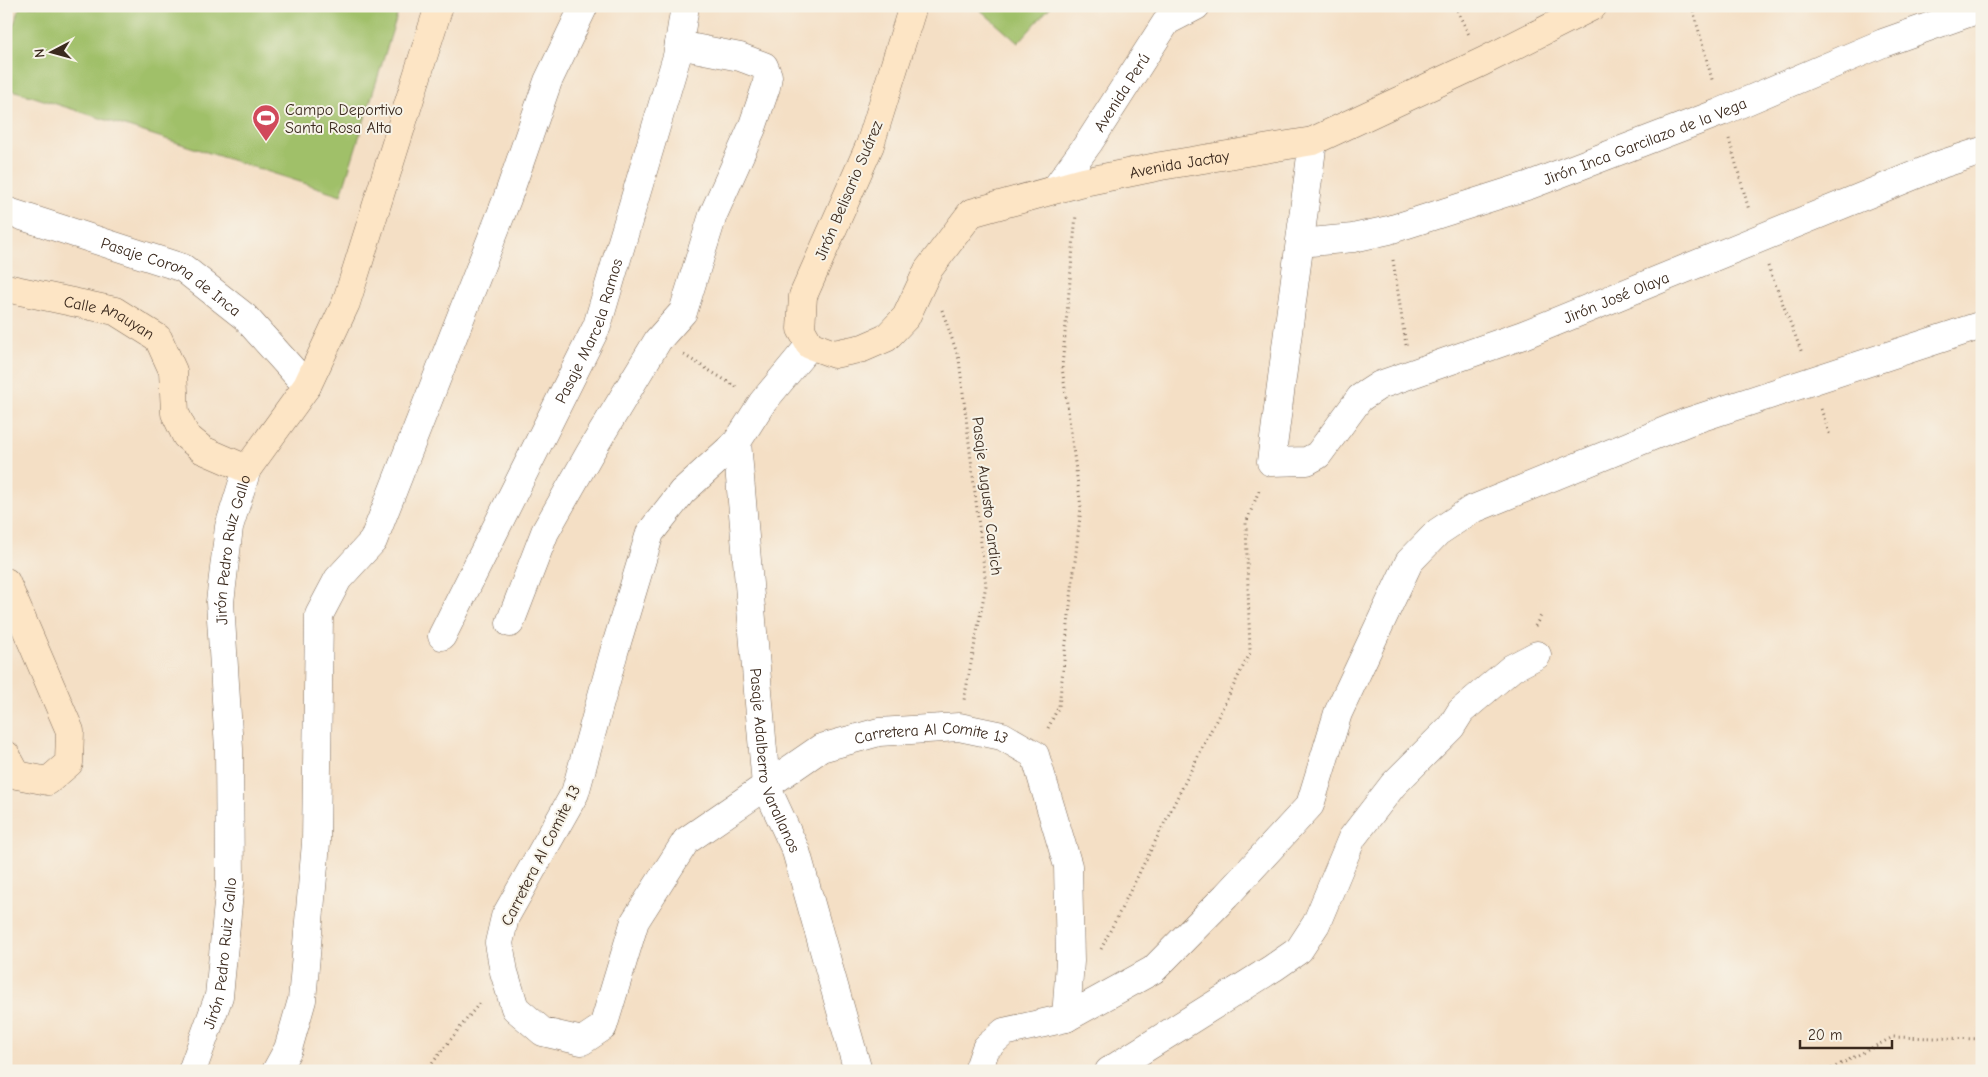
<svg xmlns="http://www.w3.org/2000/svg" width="1988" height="1077" font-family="'Comic Neue',sans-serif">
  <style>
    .pitch { fill: #a0c069; stroke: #6e7544 }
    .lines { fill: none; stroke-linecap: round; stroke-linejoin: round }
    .street-casing { stroke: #7c6958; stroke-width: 29 }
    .secondary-casing { stroke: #7c6958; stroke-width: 29 }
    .path { stroke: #7c6958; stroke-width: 3; stroke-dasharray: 1 4; stroke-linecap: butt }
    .street { stroke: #fff; stroke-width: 28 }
    .secondary { stroke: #fde5c5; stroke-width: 28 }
    .labels { text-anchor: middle; stroke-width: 4; stroke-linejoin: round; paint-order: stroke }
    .street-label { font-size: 16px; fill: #3b2a1e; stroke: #f7f3e8 }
    .poi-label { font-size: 16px; fill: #3b2a1e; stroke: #f7f3e8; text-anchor: start }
  </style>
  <rect width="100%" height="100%" fill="#f7f3e8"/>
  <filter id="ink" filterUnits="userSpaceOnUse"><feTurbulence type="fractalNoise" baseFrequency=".02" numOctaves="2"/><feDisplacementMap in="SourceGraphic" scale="10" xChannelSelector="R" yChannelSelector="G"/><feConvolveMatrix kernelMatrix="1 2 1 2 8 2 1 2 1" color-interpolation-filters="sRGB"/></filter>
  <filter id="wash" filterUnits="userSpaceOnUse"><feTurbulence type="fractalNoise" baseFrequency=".0096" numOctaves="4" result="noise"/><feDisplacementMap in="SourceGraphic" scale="20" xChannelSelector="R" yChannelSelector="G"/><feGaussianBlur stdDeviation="1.12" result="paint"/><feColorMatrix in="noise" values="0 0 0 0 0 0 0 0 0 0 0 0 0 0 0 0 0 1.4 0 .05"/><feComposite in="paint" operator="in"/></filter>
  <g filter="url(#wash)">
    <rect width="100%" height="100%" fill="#f4dfc5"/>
    <path class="pitch" d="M 20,6 L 400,6 L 341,195 L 6,88 L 6,48 Z
      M 976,6 L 1051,6 L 1018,43 Z"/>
  </g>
  <g filter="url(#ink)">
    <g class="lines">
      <g class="street-casing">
        <g id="street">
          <path id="s1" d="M 1313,141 L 1271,462 L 1307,461 L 1318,455 L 1360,398 L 1380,385 L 1523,335 L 1942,164 L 1982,151"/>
          <path id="s2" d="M 1056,188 L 1090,141 L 1167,21 L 1196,6"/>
          <path id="s3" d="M 6,211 L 183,268 L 245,317 L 307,386"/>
          <path id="s4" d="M 1300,243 L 1353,238 L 1389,230 L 1530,185 L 1721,112 L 1883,43 L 1982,8"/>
          <path id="s5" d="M 810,345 L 762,403 L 737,442 L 682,492 L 650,533 L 614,652 L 575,793 L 505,917 L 499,943 L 504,972 L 515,1008 L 543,1032 L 582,1041 L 603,1027 L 635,921 L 686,841 L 821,748 L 879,732 L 959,727 L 1002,736 L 1035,755 L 1068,866 L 1070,961 L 1066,1018 L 1153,970 L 1226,896 L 1310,805 L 1338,713 L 1409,562 L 1438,532 L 1471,510 L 1687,422 L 1982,325"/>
          <path id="s6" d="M 737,442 L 766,786 L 796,851 L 858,1071"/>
          <path d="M 510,623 L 545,532 L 591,451 L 658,340 L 683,312 L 713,215 L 752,128 L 766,87 L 768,76 L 764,66 L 740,57 L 679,45"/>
          <path id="s7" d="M 442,636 L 597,326 L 677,56 L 685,6"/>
          <path id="s8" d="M 192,1071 L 219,996 L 230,883 L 229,749 L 220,602 L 229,527 L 247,469"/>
          <path d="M 276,1071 L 288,1049 L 302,1000 L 316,843 L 319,615 L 338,579 L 373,541 L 507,199 L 548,81 L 584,6"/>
          <path d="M 978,1071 L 986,1048 L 1004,1032 L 1066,1018"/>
          <path d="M 1109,1071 L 1273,968 L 1299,950 L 1316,924 L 1352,838 L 1393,785 L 1451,727 L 1461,711 L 1512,668 L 1537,655"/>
        </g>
      </g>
      <g class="secondary-casing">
        <g id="secondary">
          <path id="s9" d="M 913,6 L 870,145 L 803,296 L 801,329 L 810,345 L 834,354 L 863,348 L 886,338 L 906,317 L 928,270 L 971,213 L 1079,183 L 1161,166 L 1313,141 L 1482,62 L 1593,6"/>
          <path id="s10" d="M 6,288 L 115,311 L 158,338 L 173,371 L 175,413 L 186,436 L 203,450 L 247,469 L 307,386 L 346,303 L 439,6"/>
          <path d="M 6,582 L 70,731 L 69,763 L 48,781 L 17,775 L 6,755"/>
        </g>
      </g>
      <path class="path" d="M 1455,6 L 1469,35
        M 1692,6 L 1713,83
        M 1729,139 L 1749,210
        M 1393,260 L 1406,345
        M 1768,266 L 1802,353
        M 942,310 L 959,359 L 986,585 L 964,700
        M 684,355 L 738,388
        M 1821,409 L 1830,436
        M 1535,626 L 1542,614
        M 1048,728 L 1059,706 L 1081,507 L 1062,367 L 1076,215
        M 1101,949 L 1250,653 L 1246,523 L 1260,488
        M 426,1071 L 481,1001
        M 1827,1071 L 1893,1037 L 1982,1039"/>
      <use href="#street" class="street"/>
      <use href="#secondary" class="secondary"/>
    </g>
  </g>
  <defs>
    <g id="stadium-pin" transform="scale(1.4375)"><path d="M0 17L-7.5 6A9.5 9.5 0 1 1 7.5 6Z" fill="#d1495b" stroke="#f7f3e8"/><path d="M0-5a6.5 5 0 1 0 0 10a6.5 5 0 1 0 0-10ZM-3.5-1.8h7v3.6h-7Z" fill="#fff"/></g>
  </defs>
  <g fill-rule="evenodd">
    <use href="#stadium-pin" x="266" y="118"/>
  </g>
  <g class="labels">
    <g class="street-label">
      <text dy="6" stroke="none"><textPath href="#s2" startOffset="116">Avenida Perú</textPath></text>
      <text dy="6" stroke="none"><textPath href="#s4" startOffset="361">Jirón Inca Garcilazo de la Vega</textPath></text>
      <text dy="6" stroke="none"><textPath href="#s9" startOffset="809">Avenida Jactay</textPath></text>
      <text transform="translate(848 190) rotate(-67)" y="6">Jirón Belisario Suárez</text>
      <text dy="6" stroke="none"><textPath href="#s3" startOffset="179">Pasaje Corona de Inca</textPath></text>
      <text dy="6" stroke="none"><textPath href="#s1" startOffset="719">Jirón José Olaya</textPath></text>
      <text dy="6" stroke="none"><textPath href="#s10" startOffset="108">Calle Anauyan</textPath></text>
      <text dy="6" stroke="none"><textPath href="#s7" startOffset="339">Pasaje Marcela Ramos</textPath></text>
      <text transform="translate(988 496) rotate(83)" y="6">Pasaje Augusto Cardich</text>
      <text dy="6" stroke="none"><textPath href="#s8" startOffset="528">Jirón Pedro Ruiz Gallo</textPath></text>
      <text dy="6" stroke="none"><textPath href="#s5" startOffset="1339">Carretera Al Comite 13</textPath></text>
      <text dy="6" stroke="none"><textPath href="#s6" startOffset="322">Pasaje Adalberro Varallanos</textPath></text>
      <text transform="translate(540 855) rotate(-63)" y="6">Carretera Al Comite 13</text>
      <text dy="6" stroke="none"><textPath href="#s8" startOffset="122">Jirón Pedro Ruiz Gallo</textPath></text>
    </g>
    <g class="poi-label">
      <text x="285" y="115">Campo Deportivo<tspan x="285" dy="18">Santa Rosa Alta</tspan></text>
    </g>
  </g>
  <rect width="1988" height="1077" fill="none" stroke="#f7f3e8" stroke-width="25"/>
  <g transform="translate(52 52) rotate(264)" stroke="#f7f3e8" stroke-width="4" paint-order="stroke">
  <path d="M0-4L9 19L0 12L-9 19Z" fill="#3b2a1e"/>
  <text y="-8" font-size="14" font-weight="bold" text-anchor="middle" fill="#3b2a1e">N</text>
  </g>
  <path d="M1800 1040v8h92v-8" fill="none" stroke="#3b2a1e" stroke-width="2.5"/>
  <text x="1808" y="1040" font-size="15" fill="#3b2a1e" stroke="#f7f3e8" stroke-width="4" paint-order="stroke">20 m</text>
</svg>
